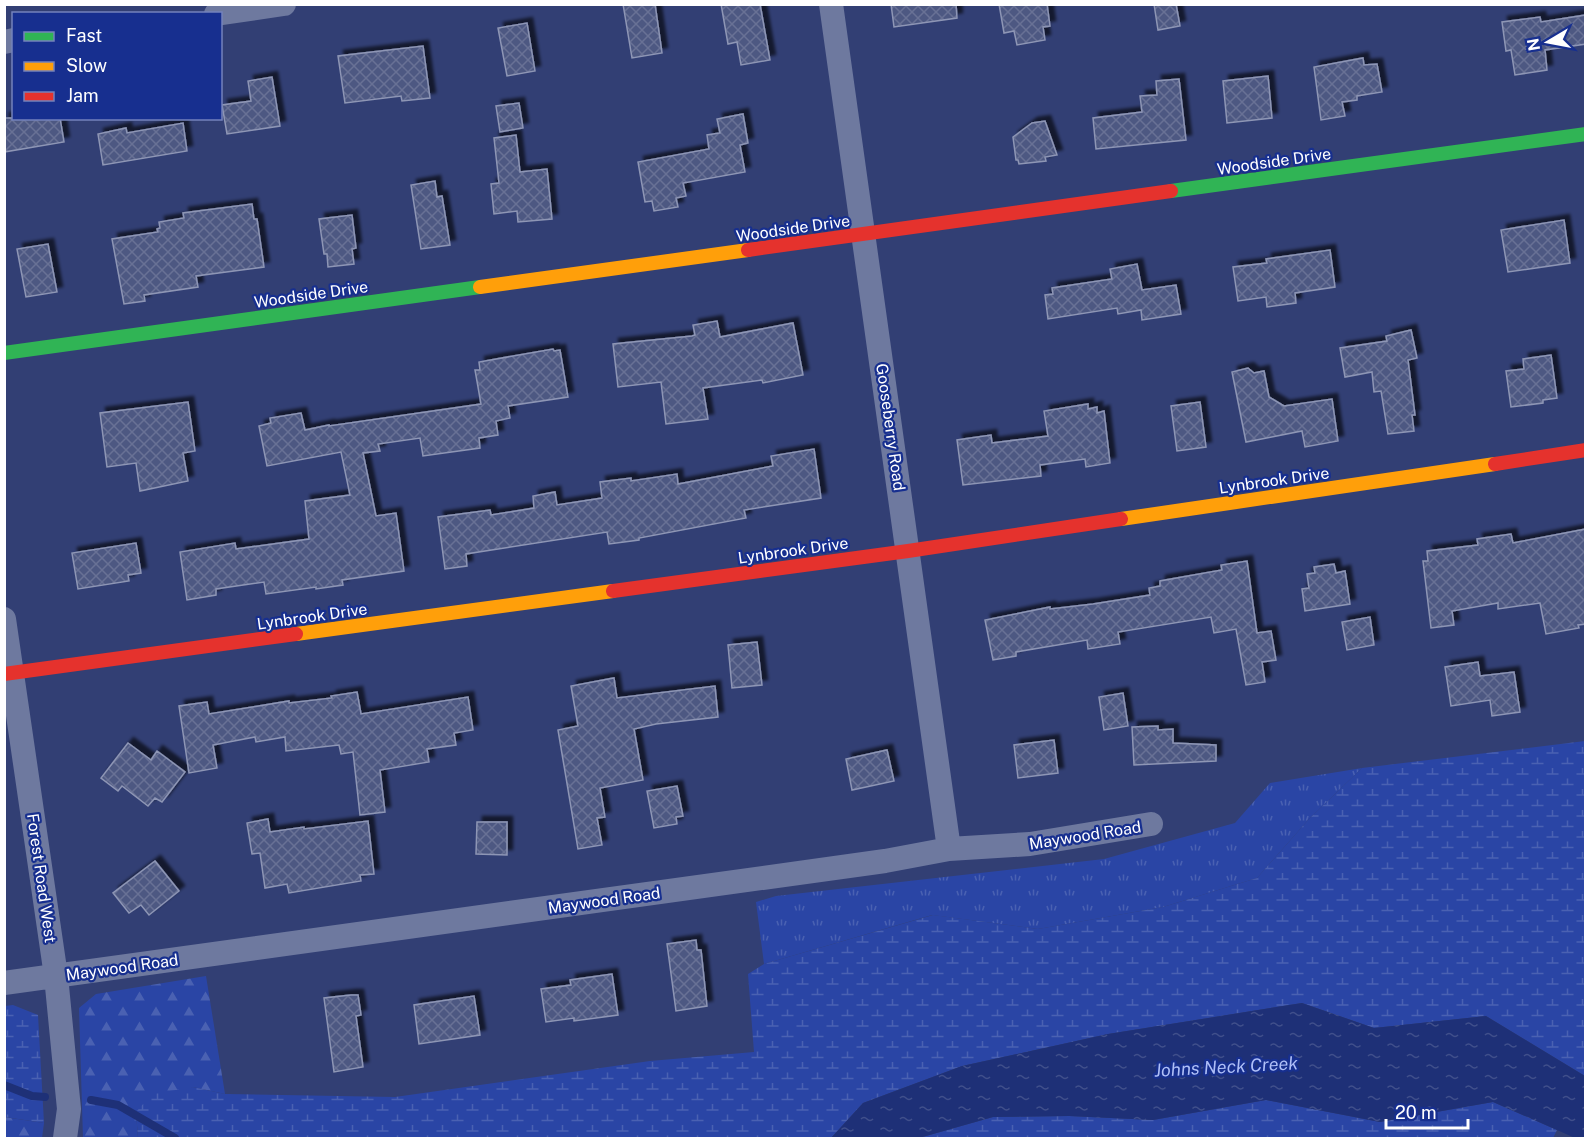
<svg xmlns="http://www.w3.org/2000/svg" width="1590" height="1143" font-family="'Public Sans',sans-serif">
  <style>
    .grass { fill: url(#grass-tufts) }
    .forest { fill: url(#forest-firs) }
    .wetland { fill: url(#wetland-marsh) }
    .water { fill: url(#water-ripples) }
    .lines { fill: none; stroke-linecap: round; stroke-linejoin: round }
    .stream { stroke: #1e3077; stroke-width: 8 }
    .building { fill: url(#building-cross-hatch); stroke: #8e96b5; stroke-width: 1.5; filter: url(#shadow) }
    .street { stroke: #6e799f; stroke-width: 24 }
    .fast { stroke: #30b455; stroke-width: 14 }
    .slow { stroke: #ff9f0a; stroke-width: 14 }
    .jam { stroke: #e5322d; stroke-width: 14 }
    .labels { text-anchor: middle; stroke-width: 4.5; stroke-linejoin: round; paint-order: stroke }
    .street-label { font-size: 16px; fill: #fff; stroke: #172f8f }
    .water-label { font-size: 18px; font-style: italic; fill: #afbff7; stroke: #172f8f }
  </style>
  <defs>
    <pattern id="grass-tufts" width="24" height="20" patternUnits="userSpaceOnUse" patternTransform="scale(1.5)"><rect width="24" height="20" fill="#2a45a5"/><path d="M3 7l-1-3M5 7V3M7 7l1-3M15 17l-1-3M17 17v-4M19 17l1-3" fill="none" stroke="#4a61b2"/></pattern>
    <pattern id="forest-firs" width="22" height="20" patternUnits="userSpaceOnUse" patternTransform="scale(1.5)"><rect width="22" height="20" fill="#2a45a5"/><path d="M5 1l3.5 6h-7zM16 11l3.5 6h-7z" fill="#4a61b2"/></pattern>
    <pattern id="wetland-marsh" width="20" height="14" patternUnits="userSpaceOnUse" patternTransform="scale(1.5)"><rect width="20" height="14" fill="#2a45a5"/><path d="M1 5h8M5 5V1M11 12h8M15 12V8" fill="none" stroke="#4a61b2"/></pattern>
    <pattern id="water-ripples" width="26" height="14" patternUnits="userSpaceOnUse" patternTransform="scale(1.5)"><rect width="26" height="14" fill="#1e3077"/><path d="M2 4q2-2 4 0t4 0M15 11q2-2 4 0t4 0" fill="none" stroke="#404f8b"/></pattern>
    <pattern id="building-cross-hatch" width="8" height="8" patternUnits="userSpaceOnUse" patternTransform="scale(1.5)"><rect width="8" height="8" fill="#4d5882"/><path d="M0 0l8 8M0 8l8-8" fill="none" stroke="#687195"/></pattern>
    <filter id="shadow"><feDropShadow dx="5.5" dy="-5.5" stdDeviation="1.5" flood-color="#0009"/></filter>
  </defs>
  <rect width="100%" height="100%" fill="#323f74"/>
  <path class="grass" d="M 1362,768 L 1309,819 L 1257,878 L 1163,907 L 1038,929 L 932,915 L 764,964 L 756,902 L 776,896 L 1104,859 L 1235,823 L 1270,783 Z"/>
  <path class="forest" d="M 206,976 L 225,1094 L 193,1087 L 136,1112 L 138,1138 L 83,1138 L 79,1008 L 96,994 Z
    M 4,1117 L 44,1123 L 42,1138 L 5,1138 Z"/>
  <path class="wetland" d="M 1585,741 L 1585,1076 L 1486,1016 L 1374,1028 L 1302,1003 L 1108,1034 L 962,1066 L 863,1103 L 831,1138 L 138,1138 L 136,1112 L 152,1094 L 193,1087 L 225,1094 L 395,1097 L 650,1061 L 754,1052 L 748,974 L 764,964 L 933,915 L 1038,929 L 1163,907 L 1257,878 L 1309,819 L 1362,768 Z
    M 13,1005 L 38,1015 L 44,1123 L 5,1117 L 5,1006 Z
    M 1266,1100 L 1380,1122 L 1493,1102 L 1557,1130 L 1553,1138 L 919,1138 L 993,1117 L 1069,1116 L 1153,1120 Z"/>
  <path class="water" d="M 1302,1003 L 1374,1028 L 1486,1016 L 1585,1076 L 1585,1138 L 1575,1138 L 1493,1102 L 1380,1122 L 1266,1100 L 1153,1120 L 1069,1116 L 993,1117 L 919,1138 L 831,1138 L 863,1103 L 962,1066 L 1108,1034 Z"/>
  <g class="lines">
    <path class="stream" d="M 4,1085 L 32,1096 L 45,1097
      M 91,1100 L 118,1105 L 175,1138"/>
  </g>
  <path class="building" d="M 623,4 L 655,4 L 662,53 L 632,58 Z
    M 721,4 L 760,4 L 770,60 L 741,65 L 737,42 L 728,44 Z
    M 891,4 L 956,4 L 957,18 L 894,27 Z
    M 999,4 L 1047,4 L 1050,26 L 1043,27 L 1045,40 L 1017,45 L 1014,31 L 1004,33 Z
    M 1154,4 L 1176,4 L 1180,26 L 1158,30 Z
    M 1586,15 L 1586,44 L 1545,50 L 1547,70 L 1515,75 L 1511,50 L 1506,51 L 1502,22 L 1540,17 L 1541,22 Z
    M 527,23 L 535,71 L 507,76 L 498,28 Z
    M 423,46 L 430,98 L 402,101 L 401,96 L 345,103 L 338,56 Z
    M 1363,58 L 1364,65 L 1377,64 L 1382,92 L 1357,96 L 1357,100 L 1342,102 L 1345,116 L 1321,120 L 1314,67 Z
    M 1268,76 L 1272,118 L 1227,123 L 1223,81 Z
    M 272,77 L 280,126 L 227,134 L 222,105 L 251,101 L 248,81 Z
    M 1179,79 L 1186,140 L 1096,149 L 1093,118 L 1142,112 L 1140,96 L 1157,95 L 1156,81 Z
    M 519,103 L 523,128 L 500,132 L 496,106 Z
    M 743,114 L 748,143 L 740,145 L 745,172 L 683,183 L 686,196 L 676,198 L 678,207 L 654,211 L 652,201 L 645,202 L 638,162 L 709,149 L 707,135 L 720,133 L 717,119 Z
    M 4,118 L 60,118 L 64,142 L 4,152 Z
    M 1045,121 L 1057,155 L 1045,157 L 1046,161 L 1019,164 L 1018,160 L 1016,160 L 1013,137 L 1032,123 Z
    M 183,123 L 187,151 L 103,165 L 98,134 L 126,128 L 127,133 Z
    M 516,135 L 520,172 L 547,169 L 552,219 L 518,222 L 517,211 L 494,214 L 491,184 L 499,183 L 494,138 Z
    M 435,181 L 437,197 L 442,196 L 450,245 L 421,249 L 411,185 Z
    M 252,204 L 254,219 L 257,219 L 264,267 L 196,276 L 198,287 L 144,295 L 145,301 L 124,304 L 112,239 L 158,232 L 157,229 L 160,228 L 159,222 L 184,218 L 183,213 Z
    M 352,215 L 356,248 L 352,249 L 354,264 L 328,267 L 327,254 L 324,254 L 319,219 Z
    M 1564,220 L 1570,263 L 1508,272 L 1501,230 Z
    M 48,244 L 57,292 L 26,297 L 17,249 Z
    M 1330,250 L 1335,287 L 1295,293 L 1296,303 L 1267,307 L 1266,297 L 1238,301 L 1233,267 L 1267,263 L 1266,259 Z
    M 1137,264 L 1142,290 L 1176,285 L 1181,314 L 1142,320 L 1141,310 L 1118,314 L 1117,308 L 1048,319 L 1045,295 L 1053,294 L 1052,288 L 1112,279 L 1110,269 Z
    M 717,321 L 720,337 L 793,323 L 803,375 L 763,383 L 762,380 L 703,388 L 708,419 L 666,424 L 661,382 L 618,387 L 613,344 L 692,336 L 695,335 L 693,325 Z
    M 1411,330 L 1417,358 L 1408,360 L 1415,415 L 1412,415 L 1414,431 L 1388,434 L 1381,391 L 1374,392 L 1372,372 L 1345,377 L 1340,348 L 1387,341 L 1386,336 Z
    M 553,349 L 554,351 L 560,350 L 568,397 L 508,406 L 510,418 L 496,421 L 498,435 L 479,438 L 480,448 L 423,456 L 420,438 L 378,444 L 380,451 L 363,453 L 376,516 L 396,513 L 404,571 L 342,580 L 343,585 L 316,589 L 316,587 L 266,594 L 264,582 L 216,589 L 216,595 L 187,600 L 180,552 L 235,543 L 236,549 L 309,539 L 305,501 L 350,495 L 341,452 L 267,466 L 259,426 L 271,423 L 270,418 L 301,413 L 305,430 L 329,425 L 329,426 L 481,404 L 475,370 L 480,370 L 479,362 Z
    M 1551,355 L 1557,398 L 1543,400 L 1543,403 L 1511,407 L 1506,371 L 1524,369 L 1523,359 Z
    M 1248,368 L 1254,373 L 1264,371 L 1269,397 L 1284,406 L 1332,399 L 1338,441 L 1305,447 L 1302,431 L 1246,442 L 1232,372 Z
    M 188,402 L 195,451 L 183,453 L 188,481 L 140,491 L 136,463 L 107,467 L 100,413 Z
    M 1200,402 L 1206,447 L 1177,451 L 1171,406 Z
    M 1088,404 L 1088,409 L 1097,407 L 1097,413 L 1104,411 L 1110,463 L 1086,467 L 1085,459 L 1040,465 L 1041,476 L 963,485 L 957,440 L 991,435 L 992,443 L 1048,436 L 1044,411 Z
    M 814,449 L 821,498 L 744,510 L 746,518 L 639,538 L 639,540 L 609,544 L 607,532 L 466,554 L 467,566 L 445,569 L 438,517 L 490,510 L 491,515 L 534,508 L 533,496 L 555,492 L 557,505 L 602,498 L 600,482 L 631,478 L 631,481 L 677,474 L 678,484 L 773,466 L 771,456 Z
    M 1586,529 L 1586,624 L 1578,625 L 1579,628 L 1546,634 L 1540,603 L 1498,609 L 1498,603 L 1452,611 L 1454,625 L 1431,628 L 1423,561 L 1428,561 L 1427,551 L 1478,545 L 1477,539 L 1511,534 L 1513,543 Z
    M 136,543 L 141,573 L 128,575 L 129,581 L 78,589 L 72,553 Z
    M 1247,561 L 1257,633 L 1271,631 L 1276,660 L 1262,662 L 1265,682 L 1246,685 L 1236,629 L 1214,633 L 1211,617 L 1118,632 L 1120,644 L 1088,649 L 1087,640 L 1016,652 L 1016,656 L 993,660 L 985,620 L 1050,607 L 1050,609 L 1093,604 L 1150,595 L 1149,588 L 1160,586 L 1160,581 L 1222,570 L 1221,565 Z
    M 1334,564 L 1336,573 L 1345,571 L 1350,604 L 1305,611 L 1302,589 L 1309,588 L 1307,574 L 1315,573 L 1314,567 Z
    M 1370,617 L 1374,645 L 1347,650 L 1342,622 Z
    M 757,642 L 762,685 L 732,688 L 728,645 Z
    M 1478,662 L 1480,676 L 1514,672 L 1520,712 L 1492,716 L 1490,700 L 1451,706 L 1445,667 Z
    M 614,678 L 617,698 L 715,686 L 718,717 L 656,724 L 634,729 L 643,780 L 600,788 L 605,817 L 597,818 L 602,845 L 578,849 L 558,730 L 578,726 L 571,686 Z
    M 357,692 L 361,714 L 468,697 L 473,730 L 454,733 L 456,745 L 427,749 L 429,762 L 380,770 L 385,812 L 360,815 L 353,752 L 341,754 L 339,745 L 286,751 L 285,737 L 256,742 L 255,737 L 213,745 L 217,768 L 189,773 L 179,706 L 207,702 L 209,714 L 289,701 L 289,703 L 332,698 L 331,696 Z
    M 1123,693 L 1128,726 L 1104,730 L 1099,697 Z
    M 1158,726 L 1158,730 L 1173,729 L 1173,743 L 1216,745 L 1216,761 L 1134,765 L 1132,727 Z
    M 1054,740 L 1058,773 L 1018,778 L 1014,745 Z
    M 128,743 L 151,760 L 157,751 L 185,772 L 162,802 L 155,798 L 148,806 L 122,786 L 118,791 L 101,778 Z
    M 887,750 L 894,781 L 852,790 L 846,759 Z
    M 677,786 L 683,816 L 676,817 L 677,824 L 654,828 L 647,791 Z
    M 268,819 L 270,832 L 304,827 L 304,829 L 368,821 L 374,874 L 360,875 L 361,881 L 289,893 L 287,884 L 265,888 L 260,853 L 252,854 L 247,823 Z
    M 477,822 L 507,822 L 507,855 L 476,854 Z
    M 155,861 L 179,891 L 149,915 L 141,905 L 129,913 L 113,893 Z
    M 696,940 L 697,950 L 701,950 L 707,1006 L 676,1011 L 667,944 Z
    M 612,974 L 618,1015 L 574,1021 L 574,1018 L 546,1022 L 541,989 L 571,985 L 570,980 Z
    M 351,995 L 358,995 L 361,1015 L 356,1016 L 363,1067 L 334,1072 L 324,998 Z
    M 474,996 L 480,1035 L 419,1044 L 414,1005 Z"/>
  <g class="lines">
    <path class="street" d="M 831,4 L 949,849
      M 216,14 L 284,4
      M 4,42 L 14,40
      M 4,619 L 56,976 L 69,1109 L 65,1138
      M 4,983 L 885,861 L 949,849 L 1030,844 L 1151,824"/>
    <path class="fast" d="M 1171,191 L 1586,134
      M 4,353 L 480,287"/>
    <path class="slow" d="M 480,287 L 748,250
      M 1121,519 L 1495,464
      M 296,634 L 613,591"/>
    <path class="jam" d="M 748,250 L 1171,191
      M 1495,464 L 1586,450
      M 613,591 L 908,551 L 1121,519
      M 4,674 L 296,634"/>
  </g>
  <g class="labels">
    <g class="street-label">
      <text transform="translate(1274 161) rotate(-8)" y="6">Woodside Drive</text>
      <text transform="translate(793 228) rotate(-8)" y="6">Woodside Drive</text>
      <text transform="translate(311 294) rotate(-8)" y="6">Woodside Drive</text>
      <text transform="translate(891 427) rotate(82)" y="6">Gooseberry Road</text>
      <text transform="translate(1274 480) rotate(-8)" y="6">Lynbrook Drive</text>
      <text transform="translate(793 550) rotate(-8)" y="6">Lynbrook Drive</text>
      <text transform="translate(312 616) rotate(-8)" y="6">Lynbrook Drive</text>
      <text transform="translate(1085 835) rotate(-9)" y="6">Maywood Road</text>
      <text transform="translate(42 878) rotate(82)" y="6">Forest Road West</text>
      <text transform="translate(604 900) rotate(-8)" y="6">Maywood Road</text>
      <text transform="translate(122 967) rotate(-8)" y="6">Maywood Road</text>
    </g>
    <g class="water-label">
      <text transform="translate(1226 1067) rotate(-3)" y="6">Johns Neck Creek</text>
    </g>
  </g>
  <rect width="1590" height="1143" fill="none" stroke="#ffffff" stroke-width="12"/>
  <rect x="12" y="12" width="210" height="108" fill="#172f8f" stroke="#7482bc" stroke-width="1.5"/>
  <rect x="24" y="32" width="30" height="9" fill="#30b455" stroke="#7482bc" stroke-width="1.5"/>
  <text x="66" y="42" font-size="18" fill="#ffffff">Fast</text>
  <rect x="24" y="62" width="30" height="9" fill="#ff9f0a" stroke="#7482bc" stroke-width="1.5"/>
  <text x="66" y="72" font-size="18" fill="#ffffff">Slow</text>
  <rect x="24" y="92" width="30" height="9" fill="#e5322d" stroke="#7482bc" stroke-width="1.5"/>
  <text x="66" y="102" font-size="18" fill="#ffffff">Jam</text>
  <g transform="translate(1548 42) rotate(260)" stroke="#172f8f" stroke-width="4.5" paint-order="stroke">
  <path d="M0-4.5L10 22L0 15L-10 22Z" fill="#ffffff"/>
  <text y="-9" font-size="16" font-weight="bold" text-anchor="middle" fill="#ffffff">N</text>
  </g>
  <path d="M1386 1119v9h82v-9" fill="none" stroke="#ffffff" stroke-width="3"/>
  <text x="1395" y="1119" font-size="18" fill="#ffffff" stroke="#172f8f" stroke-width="4.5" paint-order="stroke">20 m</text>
</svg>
